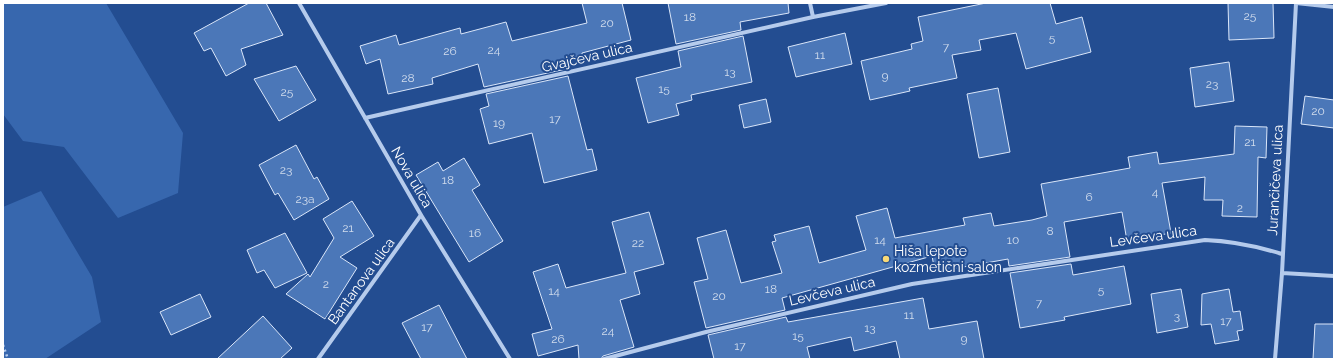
<svg xmlns="http://www.w3.org/2000/svg" width="1337" height="362" font-family="Raleway,sans-serif">
  <style>
    .green { fill: #3767ae }
    .building { fill: #4b77b8; stroke: #dae6f9 }
    .lines { fill: none; stroke-linecap: round; stroke-linejoin: round }
    .path { stroke: #b5cbec; stroke-width: 2.5; stroke-dasharray: 2 3; stroke-linecap: butt }
    .minor { stroke: #b5cbec; stroke-width: 4 }
    .poi-dot { fill: #f8d977; stroke: #234d91; stroke-width: 1.5 }
    .labels { text-anchor: middle; stroke-width: 4; stroke-linejoin: round; paint-order: stroke }
    .number-label { font-size: 12px; fill: #d2dded }
    .street-label { font-size: 14px; fill: #fff; stroke: #234d91 }
    .poi-label { font-size: 14px; fill: #fff; stroke: #234d91; text-anchor: start }
  </style>
  <rect width="100%" height="100%" fill="#234d91"/>
  <path class="green" d="M 3,3 L 106,3 L 183,133 L 178,193 L 118,218 L 64,147 L 23,141 L 3,114 Z
    M 41,191 L 92,277 L 101,322 L 45,359 L 3,359 L 3,207 Z"/>
  <path class="building" d="M 249,3 L 266,3 L 283,35 L 241,49 L 246,65 L 226,76 L 211,48 L 204,51 L 194,33 Z
    M 582,3 L 622,3 L 631,40 L 582,53 L 582,55 L 563,60 L 566,69 L 484,87 L 478,64 L 432,78 L 433,84 L 388,94 L 380,59 L 366,64 L 360,46 L 396,35 L 399,45 L 460,28 L 461,34 L 506,22 L 512,41 L 587,23 Z
    M 668,3 L 788,3 L 789,13 L 740,22 L 741,30 L 676,44 Z
    M 986,3 L 1050,3 L 1056,24 L 1082,17 L 1091,52 L 1026,69 L 1016,33 L 979,40 L 981,50 L 952,55 L 957,78 L 909,88 L 910,91 L 870,100 L 861,61 L 912,49 L 911,44 L 923,41 L 918,17 Z
    M 1228,3 L 1273,3 L 1274,38 L 1229,40 Z
    M 845,33 L 852,64 L 796,77 L 788,47 Z
    M 743,36 L 752,82 L 691,95 L 692,100 L 676,104 L 679,115 L 648,123 L 636,78 L 681,67 L 678,51 Z
    M 1229,62 L 1234,101 L 1195,107 L 1190,68 Z
    M 296,66 L 316,100 L 279,121 L 254,79 Z
    M 568,76 L 587,150 L 592,149 L 597,170 L 544,183 L 532,133 L 489,144 L 480,109 L 489,106 L 486,94 Z
    M 998,88 L 1010,152 L 979,158 L 967,94 Z
    M 1305,96 L 1334,100 L 1334,128 L 1301,124 Z
    M 766,99 L 771,122 L 744,128 L 739,105 Z
    M 1235,126 L 1267,127 L 1266,158 L 1258,157 L 1257,217 L 1222,216 L 1223,200 L 1204,200 L 1205,177 L 1162,183 L 1171,233 L 1127,241 L 1122,212 L 1064,222 L 1070,257 L 1009,266 L 1008,259 L 935,272 L 932,256 L 782,298 L 785,310 L 706,328 L 694,282 L 708,279 L 697,238 L 726,230 L 741,283 L 782,273 L 772,242 L 776,241 L 774,235 L 809,226 L 819,263 L 866,250 L 856,216 L 887,208 L 895,238 L 965,225 L 963,218 L 991,213 L 994,226 L 1032,220 L 1047,216 L 1041,184 L 1130,168 L 1128,157 L 1157,152 L 1159,164 L 1234,154 Z
    M 296,145 L 314,179 L 317,177 L 329,199 L 294,220 L 278,193 L 275,195 L 259,165 Z
    M 464,158 L 480,185 L 472,190 L 503,241 L 469,262 L 416,175 L 438,162 L 443,171 Z
    M 352,201 L 374,236 L 340,257 L 357,268 L 325,319 L 286,294 L 308,274 L 310,277 L 334,238 L 323,219 Z
    M 649,212 L 664,264 L 634,272 L 640,294 L 620,300 L 634,347 L 603,356 L 601,359 L 579,359 L 578,345 L 538,356 L 532,334 L 552,329 L 533,272 L 558,264 L 566,288 L 626,273 L 612,222 Z
    M 285,233 L 307,273 L 275,288 L 264,270 L 257,273 L 247,250 Z
    M 1071,264 L 1073,275 L 1124,266 L 1131,304 L 1064,317 L 1065,320 L 1020,328 L 1010,273 Z
    M 1181,289 L 1188,327 L 1157,333 L 1151,294 Z
    M 1229,289 L 1233,312 L 1240,311 L 1243,330 L 1237,331 L 1239,340 L 1215,344 L 1211,324 L 1201,325 L 1202,294 Z
    M 200,294 L 211,317 L 171,335 L 160,312 Z
    M 923,298 L 929,329 L 977,321 L 984,359 L 900,359 L 896,341 L 854,351 L 851,337 L 807,347 L 810,359 L 714,359 L 708,335 L 786,317 L 788,322 Z
    M 439,305 L 467,359 L 421,359 L 402,323 Z
    M 263,316 L 292,348 L 280,359 L 217,359 Z
    M 1315,324 L 1334,324 L 1334,359 L 1313,359 Z"/>
  <g class="lines">
    <path class="path" d="M 3,345 L 8,359"/>
    <path class="minor" d="M 299,3 L 421,215 L 510,359
      M 810,3 L 813,17
      M 1296,3 L 1334,7
      M 365,118 L 813,17 L 886,3
      M 1282,273 L 1334,276
      M 318,359 L 421,215
      M 604,359 L 706,332 L 912,284 L 1205,240 C 1232,241 1256,246 1282,254
      M 1275,359 L 1282,273 L 1296,3"/>
  </g>
  <circle class="poi-dot" cx="886" cy="259" r="4"/>
  <g class="labels">
    <g class="number-label">
      <text x="1250" y="20">25</text>
      <text x="690" y="21">18</text>
      <text x="607" y="27">20</text>
      <text x="1052" y="42">5</text>
      <text x="946" y="51">7</text>
      <text x="494" y="54">24</text>
      <text x="450" y="55">26</text>
      <text x="820" y="59">11</text>
      <text x="730" y="76">13</text>
      <text x="885" y="80">9</text>
      <text x="408" y="82">28</text>
      <text x="1212" y="88">23</text>
      <text x="664" y="93">15</text>
      <text x="287" y="96">25</text>
      <text x="1318" y="115">20</text>
      <text x="555" y="123">17</text>
      <text x="499" y="127">19</text>
      <text x="1250" y="146">21</text>
      <text x="286" y="174">23</text>
      <text x="448" y="184">18</text>
      <text x="1155" y="196">4</text>
      <text x="1089" y="201">6</text>
      <text x="305" y="203">23a</text>
      <text x="1240" y="212">2</text>
      <text x="348" y="232">21</text>
      <text x="1050" y="235">8</text>
      <text x="475" y="237">16</text>
      <text x="880" y="244">14</text>
      <text x="1013" y="244">10</text>
      <text x="638" y="247">22</text>
      <text x="326" y="288">2</text>
      <text x="771" y="293">18</text>
      <text x="1101" y="294">5</text>
      <text x="554" y="295">14</text>
      <text x="719" y="300">20</text>
      <text x="1039" y="307">7</text>
      <text x="909" y="319">11</text>
      <text x="1177" y="320">3</text>
      <text x="1226" y="325">17</text>
      <text x="427" y="331">17</text>
      <text x="870" y="332">13</text>
      <text x="608" y="335">24</text>
      <text x="798" y="340">15</text>
      <text x="558" y="343">26</text>
      <text x="964" y="343">9</text>
      <text x="740" y="350">17</text>
    </g>
    <g class="street-label">
      <text transform="translate(587 57) rotate(-13)" y="5">Gvajčeva ulica</text>
      <text transform="translate(412 177) rotate(60)" y="5">Nova ulica</text>
      <text transform="translate(1275 180) rotate(-87)" y="5">Jurančičeva ulica</text>
      <text transform="translate(1153 236) rotate(-8)" y="5">Levčeva ulica</text>
      <text transform="translate(361 281) rotate(-54)" y="5">Bantanova ulica</text>
      <text transform="translate(832 291) rotate(-13)" y="5">Levčeva ulica</text>
    </g>
    <g class="poi-label">
      <text x="894" y="256">Hiša lepote<tspan x="894" dy="16">kozmetični salon</tspan></text>
    </g>
  </g>
  <rect width="1337" height="362" fill="none" stroke="#ffffff" stroke-width="8"/>
</svg>
